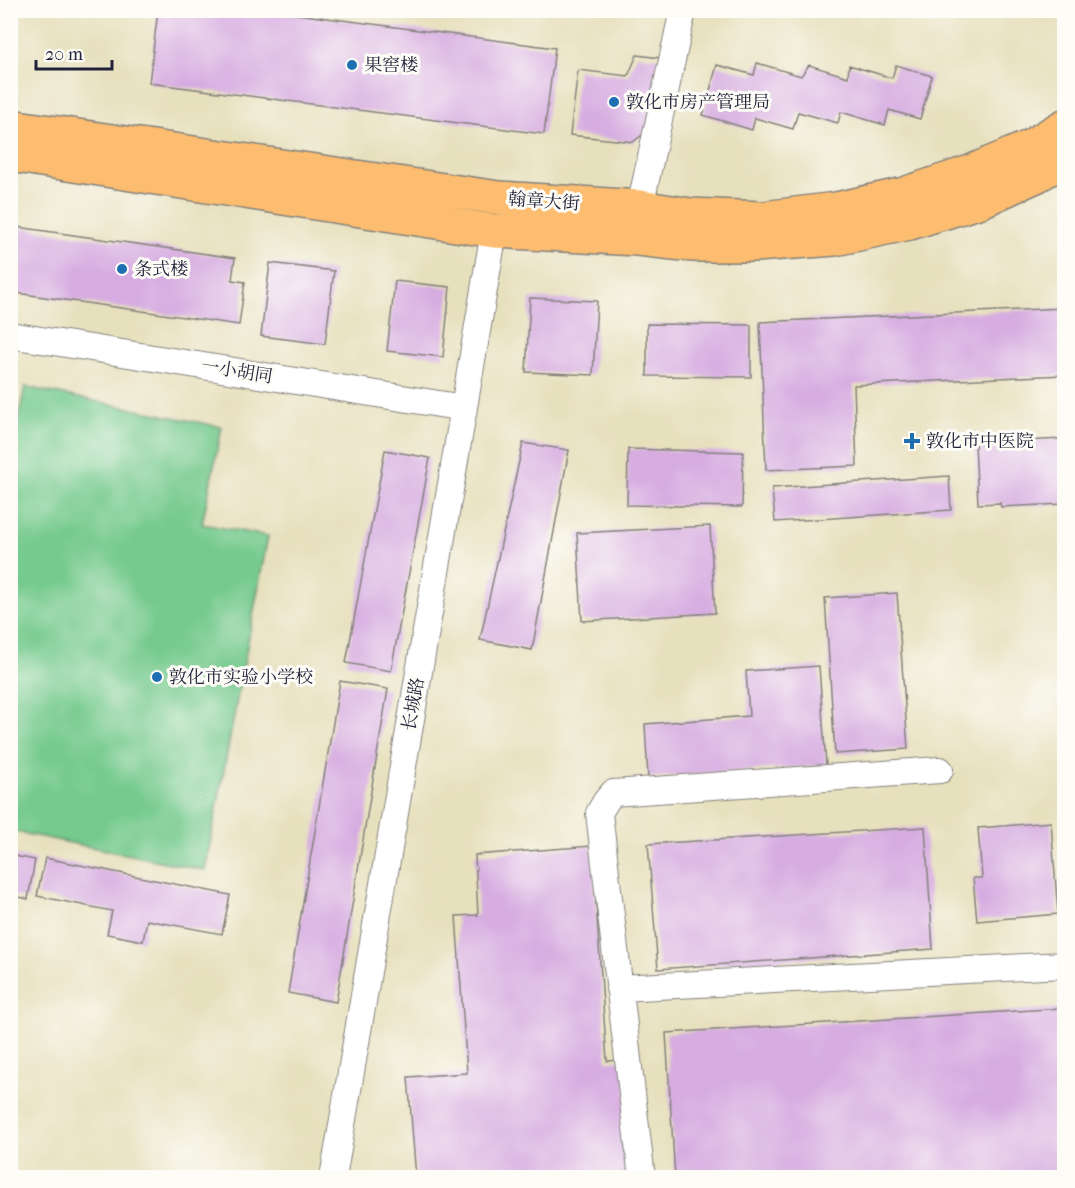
<svg xmlns="http://www.w3.org/2000/svg" width="1075" height="1188" font-family="'IM FELL French Canon','Noto Serif SC',serif">
  <style>
    .green { fill: #76ca8e; stroke: #4c7664; stroke-width: 1.5 }
    .building { fill: #d7ade1 }
    .lines { fill: none; stroke-linecap: round; stroke-linejoin: round }
    .street-casing { stroke: #84817c; stroke-width: 28 }
    .primary-casing { stroke: #84817c; stroke-width: 36 }
    .street { stroke: #fff; stroke-width: 26 }
    .primary { stroke: #fcbd6f; stroke-width: 33 }
    .poi-dot { fill: #1f6fb2; stroke: #fdfcf7; stroke-width: 2 }
    .labels { text-anchor: middle; stroke-width: 6; stroke-linejoin: round; paint-order: stroke }
    .poi-label { font-size: 18px; fill: #22223b; stroke: #fdfcf7; text-anchor: start }
    .street-label { font-size: 18px; fill: #22223b; stroke: #fdfcf7 }
  </style>
  <rect width="100%" height="100%" fill="#fdfcf7"/>
  <filter id="ink" filterUnits="userSpaceOnUse"><feTurbulence type="fractalNoise" baseFrequency=".0167" numOctaves="2"/><feDisplacementMap in="SourceGraphic" scale="12" xChannelSelector="R" yChannelSelector="G"/><feConvolveMatrix kernelMatrix="1 2 1 2 8 2 1 2 1" color-interpolation-filters="sRGB"/></filter>
  <filter id="wash" filterUnits="userSpaceOnUse"><feTurbulence type="fractalNoise" baseFrequency=".008" numOctaves="4" result="noise"/><feDisplacementMap in="SourceGraphic" scale="24" xChannelSelector="R" yChannelSelector="G"/><feGaussianBlur stdDeviation="1.35" result="paint"/><feColorMatrix in="noise" values="0 0 0 0 0 0 0 0 0 0 0 0 0 0 0 0 0 1.4 0 .05"/><feComposite in="paint" operator="in"/></filter>
  <g filter="url(#wash)">
    <rect width="100%" height="100%" fill="#e7e0bd"/>
    <path class="green" d="M 25,387 L 222,427 L 202,524 L 268,536 L 205,870 L 11,831 L 10,458 Z"/>
    <g id="blocks">
      <path class="building" d="M 158,10 L 266,10 L 555,48 L 544,134 L 149,83 Z
        M 637,55 L 660,58 L 651,128 L 633,142 L 570,135 L 578,70 L 628,76 Z
        M 757,63 L 801,76 L 809,65 L 848,77 L 849,65 L 892,78 L 896,65 L 932,76 L 920,119 L 889,110 L 885,125 L 841,112 L 838,123 L 798,112 L 793,129 L 755,118 L 752,130 L 703,115 L 717,65 L 754,75 Z
        M 10,226 L 235,258 L 232,280 L 245,282 L 239,325 L 10,292 Z
        M 270,263 L 334,271 L 325,344 L 261,336 Z
        M 395,281 L 450,287 L 443,357 L 387,351 Z
        M 530,298 L 597,301 L 593,375 L 526,372 Z
        M 1064,308 L 1064,375 L 854,385 L 857,466 L 766,470 L 760,322 Z
        M 647,324 L 751,325 L 751,377 L 647,376 Z
        M 1064,439 L 1064,504 L 1001,507 L 1000,503 L 978,504 L 975,443 Z
        M 523,443 L 569,450 L 532,650 L 480,640 Z
        M 628,449 L 743,452 L 742,507 L 627,505 Z
        M 385,450 L 430,458 L 391,671 L 346,663 Z
        M 949,476 L 951,510 L 775,522 L 772,488 Z
        M 710,526 L 715,613 L 582,621 L 577,533 Z
        M 897,593 L 908,749 L 835,754 L 825,598 Z
        M 819,666 L 826,765 L 648,778 L 645,724 L 749,716 L 746,671 Z
        M 340,681 L 388,689 L 336,1002 L 288,993 Z
        M 1051,822 L 1058,914 L 977,921 L 973,878 L 982,878 L 978,828 Z
        M 925,827 L 933,949 L 658,969 L 648,844 Z
        M 592,846 L 607,1061 L 624,1060 L 632,1178 L 416,1178 L 408,1077 L 467,1073 L 456,916 L 478,915 L 475,855 Z
        M 10,855 L 35,860 L 28,899 L 10,895 Z
        M 45,858 L 230,895 L 222,934 L 147,920 L 143,941 L 107,934 L 112,911 L 37,896 Z
        M 1064,1008 L 1064,1178 L 675,1178 L 666,1033 Z"/>
    </g>
  </g>
  <g filter="url(#ink)">
    <use href="#blocks" fill-opacity="0" stroke="#84817c" stroke-width="1.5"/>
    <g class="lines">
      <g class="street-casing">
        <path id="street" d="M 640,207 L 683,10
          M 10,335 L 464,408
          M 619,988 L 1064,965
          M 333,1178 L 494,231
          M 642,1178 L 599,813 L 606,801 L 613,793 L 940,770"/>
      </g>
      <g class="primary-casing">
        <path id="primary" d="M 10,126 L 499,198 L 640,207 L 691,215 L 763,218 L 836,209 L 904,194 L 970,172 L 1029,147 L 1064,126
          M 10,155 L 494,231 L 637,239 L 693,245 L 755,245 L 835,239 L 910,223 L 981,201 L 1038,175 L 1064,160"/>
      </g>
      <use href="#street" class="street"/>
      <use href="#primary" class="primary"/>
    </g>
  </g>
  <g class="poi-dot">
    <circle cx="352" cy="65" r="6"/>
    <circle cx="614" cy="102" r="6"/>
    <circle cx="122" cy="269" r="6"/>
    <path d="M909 432h6v6h6v6h-6v6h-6v-6h-6v-6h6z"/>
    <circle cx="157" cy="677" r="6"/>
  </g>
  <g class="labels">
    <g class="poi-label">
      <text x="364" y="71">果窖楼</text>
      <text x="626" y="108">敦化市房产管理局</text>
      <text x="134" y="275">条式楼</text>
      <text x="926" y="447">敦化市中医院</text>
      <text x="169" y="683">敦化市实验小学校</text>
    </g>
    <g class="street-label">
      <text transform="translate(544 201) rotate(4)" y="6">翰章大街</text>
      <text transform="translate(237 371) rotate(9)" y="6">一小胡同</text>
      <text transform="translate(413 704) rotate(-80)" y="6">长城路</text>
    </g>
  </g>
  <rect width="1075" height="1188" fill="none" stroke="#fdfcf7" stroke-width="36"/>
  <path d="M36 60v9h76v-9" fill="none" stroke="#22223b" stroke-width="3"/>
  <text x="45" y="60" font-size="18" fill="#22223b" stroke="#fdfcf7" stroke-width="4.5" paint-order="stroke">20 m</text>
</svg>
